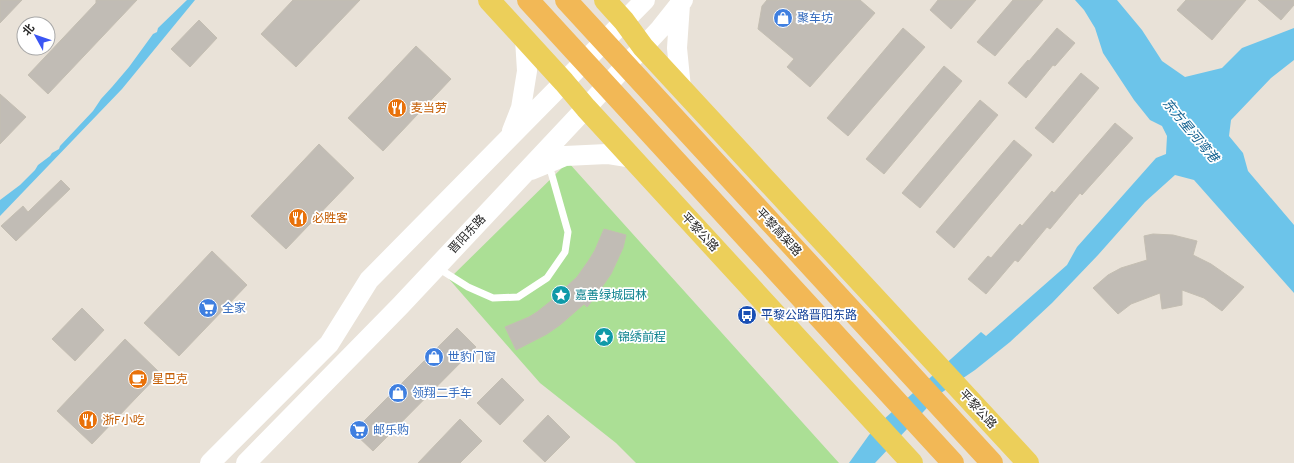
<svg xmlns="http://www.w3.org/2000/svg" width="1294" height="463" font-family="Overpass,'Noto Sans SC',sans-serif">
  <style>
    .green { fill: #abdf95 }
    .water { fill: #6cc4ea }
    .building { fill: #c1bcb5; stroke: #c4beb2 }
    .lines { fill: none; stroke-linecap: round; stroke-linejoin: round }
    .service { stroke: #fff; stroke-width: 7 }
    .secondary { stroke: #fff; stroke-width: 20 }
    .primary { stroke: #eccf5a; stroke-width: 22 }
    .trunk { stroke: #f2b856; stroke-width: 22 }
    .labels { text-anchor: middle; stroke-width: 3.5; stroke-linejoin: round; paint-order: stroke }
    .shop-label { font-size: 12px; fill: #366cbe; stroke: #fff; text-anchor: start }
    .food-label { font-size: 12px; fill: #c56008; stroke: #fff; text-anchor: start }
    .street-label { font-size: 12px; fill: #262626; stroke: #fff }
    .culture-label { font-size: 12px; fill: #0d838f; stroke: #fff; text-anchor: start }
    .transit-label { font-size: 12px; fill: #164399; stroke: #fff; text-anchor: start }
    .water-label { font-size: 13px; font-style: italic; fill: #106090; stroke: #fff }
  </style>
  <rect width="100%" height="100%" fill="#e9e2d8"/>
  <path class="green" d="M 568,162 L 839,463 L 636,463 L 616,443 L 540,383 L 449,279 Z"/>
  <path class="water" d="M 187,0 L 195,0 L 122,89 L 0,216 L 0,200 L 20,185 L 35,170 L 38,165 L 50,156 L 52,153 L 59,149 L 60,146 L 93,111 L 101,99 L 112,87 L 129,67 L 153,34 L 157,32 L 158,28 Z
    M 1075,0 L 1117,0 L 1142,30 L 1162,61 L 1185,77 L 1222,68 L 1242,48 L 1294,28 L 1294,60 L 1271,78 L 1231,120 L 1229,136 L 1243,153 L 1248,171 L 1294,225 L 1294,293 L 1194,180 L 1175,175 L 1145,202 L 1098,255 L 1052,303 L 1010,342 L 975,370 L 941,393 L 875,463 L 849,463 L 869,435 L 883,420 L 981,332 L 986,336 L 1067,265 L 1077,247 L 1156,158 L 1166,154 L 1167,136 L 1162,126 L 1150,120 L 1134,100 L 1103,53 L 1095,28 L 1084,10 Z"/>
  <path class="building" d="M 0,0 L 22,0 L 0,23 Z
    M 96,0 L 137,0 L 48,94 L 28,75 L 96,3 Z
    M 293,0 L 360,0 L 296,67 L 261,34 Z
    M 767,0 L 860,0 L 875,13 L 810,87 L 787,67 L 794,59 L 758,29 L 762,6 Z
    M 938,0 L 976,0 L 951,29 L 930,10 Z
    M 1013,0 L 1043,0 L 995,56 L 977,42 Z
    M 1186,0 L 1246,0 L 1212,40 L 1177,10 Z
    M 1258,0 L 1294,0 L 1294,5 L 1281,20 Z
    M 199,20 L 217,38 L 190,67 L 171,49 Z
    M 903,28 L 925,47 L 848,136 L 827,118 Z
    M 1057,28 L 1075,43 L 1055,66 L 1053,65 L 1026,98 L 1008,83 L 1028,60 L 1029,61 Z
    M 416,46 L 451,79 L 383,151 L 348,118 Z
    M 944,66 L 962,81 L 884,174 L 866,159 Z
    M 1081,73 L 1099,88 L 1053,143 L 1035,128 Z
    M 0,94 L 26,117 L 0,144 Z
    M 980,100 L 998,115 L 920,208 L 902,193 Z
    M 1115,123 L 1133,138 L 1082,195 L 1080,193 L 1050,229 L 1047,227 L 1018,262 L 1015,260 L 986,294 L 968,279 L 988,256 L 991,258 L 1020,224 L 1022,226 L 1052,191 L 1054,193 Z
    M 1014,140 L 1032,155 L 954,248 L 936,232 Z
    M 319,144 L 354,178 L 286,249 L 251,216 Z
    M 61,180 L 70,189 L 16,241 L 1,226 L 23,206 L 28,212 Z
    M 604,229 L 626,235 L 623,248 L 611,274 L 595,297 L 587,307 L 584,304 L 560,325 L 547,334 L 516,350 L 505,327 L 529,317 L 537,312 L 566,289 L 565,288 L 577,277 L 589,260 L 595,250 Z
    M 1153,234 L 1173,235 L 1197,241 L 1193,255 L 1211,264 L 1244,287 L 1222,311 L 1204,298 L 1182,290 L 1182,305 L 1162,309 L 1160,293 L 1131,304 L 1118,314 L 1093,288 L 1108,275 L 1121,268 L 1147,260 L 1144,236 Z
    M 212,251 L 247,285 L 179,356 L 144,323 Z
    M 82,308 L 104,330 L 75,361 L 52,339 Z
    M 457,328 L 476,347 L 373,451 L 353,432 Z
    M 125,339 L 160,373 L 92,444 L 57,411 Z
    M 502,378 L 524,400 L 500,425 L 477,403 Z
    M 548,415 L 570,437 L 545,462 L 523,441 Z
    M 460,419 L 482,441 L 460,463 L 418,463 Z"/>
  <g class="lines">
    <path class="service" d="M 438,268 L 468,287 L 493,298 L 518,297 L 547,278 L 565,252 L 568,232 L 549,165"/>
    <path class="secondary" d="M 680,4 L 677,48 L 681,88
      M 512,131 L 521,108 L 527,71 L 525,39
      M 531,170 L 565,156 L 607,154 L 632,158
      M 210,463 L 329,344 L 369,280 L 645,0
      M 246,463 L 400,306 L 660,29 L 683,0"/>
    <path class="primary" d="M 489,0 L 564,82 L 586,108 L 912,463
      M 605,0 L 624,21 L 643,47 L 1028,463"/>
    <path class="trunk" d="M 528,0 L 953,463
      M 566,0 L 992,463"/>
  </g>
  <defs>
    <g id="shop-disc" transform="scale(1)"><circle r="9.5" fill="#3f7fe0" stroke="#fff"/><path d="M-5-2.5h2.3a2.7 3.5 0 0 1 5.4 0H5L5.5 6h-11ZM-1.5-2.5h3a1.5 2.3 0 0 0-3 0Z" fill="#fff"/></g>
    <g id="restaurant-disc" transform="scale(1)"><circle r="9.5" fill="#e8710a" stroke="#fff"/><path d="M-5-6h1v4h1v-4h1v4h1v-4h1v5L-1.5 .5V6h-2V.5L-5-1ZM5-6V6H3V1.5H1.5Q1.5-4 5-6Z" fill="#fff"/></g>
    <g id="sight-disc" transform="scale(1)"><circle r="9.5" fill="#0f9aa8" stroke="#fff"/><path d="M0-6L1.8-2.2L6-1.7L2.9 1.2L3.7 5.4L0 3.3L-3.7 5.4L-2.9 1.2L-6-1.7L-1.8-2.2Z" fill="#fff"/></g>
    <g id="supermarket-disc" transform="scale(1)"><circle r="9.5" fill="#3f7fe0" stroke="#fff"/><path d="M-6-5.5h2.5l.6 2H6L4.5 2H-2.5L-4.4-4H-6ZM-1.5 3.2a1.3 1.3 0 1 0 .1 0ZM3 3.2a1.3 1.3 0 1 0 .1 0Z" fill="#fff"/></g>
    <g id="bus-disc" transform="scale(1)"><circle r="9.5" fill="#1a4fb4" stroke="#fff"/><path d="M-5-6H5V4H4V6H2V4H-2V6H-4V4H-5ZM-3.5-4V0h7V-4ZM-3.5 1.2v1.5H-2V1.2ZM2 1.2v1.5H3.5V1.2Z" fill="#fff"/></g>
    <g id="cafe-disc" transform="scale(1)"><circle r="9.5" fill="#e8710a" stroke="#fff"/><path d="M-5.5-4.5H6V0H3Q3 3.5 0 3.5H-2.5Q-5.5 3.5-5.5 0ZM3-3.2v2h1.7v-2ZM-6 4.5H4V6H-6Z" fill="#fff"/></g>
  </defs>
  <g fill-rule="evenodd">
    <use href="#shop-disc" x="783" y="18"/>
    <use href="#restaurant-disc" x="397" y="108"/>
    <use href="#restaurant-disc" x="298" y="218"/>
    <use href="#sight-disc" x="561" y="295"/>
    <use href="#supermarket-disc" x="208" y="308"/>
    <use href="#bus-disc" x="747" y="315"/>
    <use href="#sight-disc" x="604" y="337"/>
    <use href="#shop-disc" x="434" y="357"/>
    <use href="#cafe-disc" x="138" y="379"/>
    <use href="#shop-disc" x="398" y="393"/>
    <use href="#restaurant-disc" x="88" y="420"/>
    <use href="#supermarket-disc" x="359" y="430"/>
  </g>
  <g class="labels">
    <g class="shop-label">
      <text x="797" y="22">聚车坊</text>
      <text x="222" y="312">全家</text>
      <text x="448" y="361">世豹门窗</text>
      <text x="412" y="397">领翔二手车</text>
      <text x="373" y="434">邮乐购</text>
    </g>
    <g class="food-label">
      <text x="411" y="112">麦当劳</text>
      <text x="312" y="222">必胜客</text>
      <text x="152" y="383">星巴克</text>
      <text x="102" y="424">浙F小吃</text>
    </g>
    <g class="street-label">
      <text transform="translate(700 232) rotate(47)" y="4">平黎公路</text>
      <text transform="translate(779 232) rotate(47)" y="4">平黎高架路</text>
      <text transform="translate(467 234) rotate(-47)" y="4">晋阳东路</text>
      <text transform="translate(978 409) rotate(47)" y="4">平黎公路</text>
    </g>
    <g class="culture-label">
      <text x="575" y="299">嘉善绿城园林</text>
      <text x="618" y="341">锦绣前程</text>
    </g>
    <g class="transit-label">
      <text x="761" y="319">平黎公路晋阳东路</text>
    </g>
    <g class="water-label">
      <text transform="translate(1191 130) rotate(50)" y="5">东方星河湾港</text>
    </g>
  </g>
  <g transform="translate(36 36) rotate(310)"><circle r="19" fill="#ffffff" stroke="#a8a8a8"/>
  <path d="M0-3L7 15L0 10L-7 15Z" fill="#3a55f4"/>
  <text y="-6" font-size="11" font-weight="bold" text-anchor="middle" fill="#262626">北</text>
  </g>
</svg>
